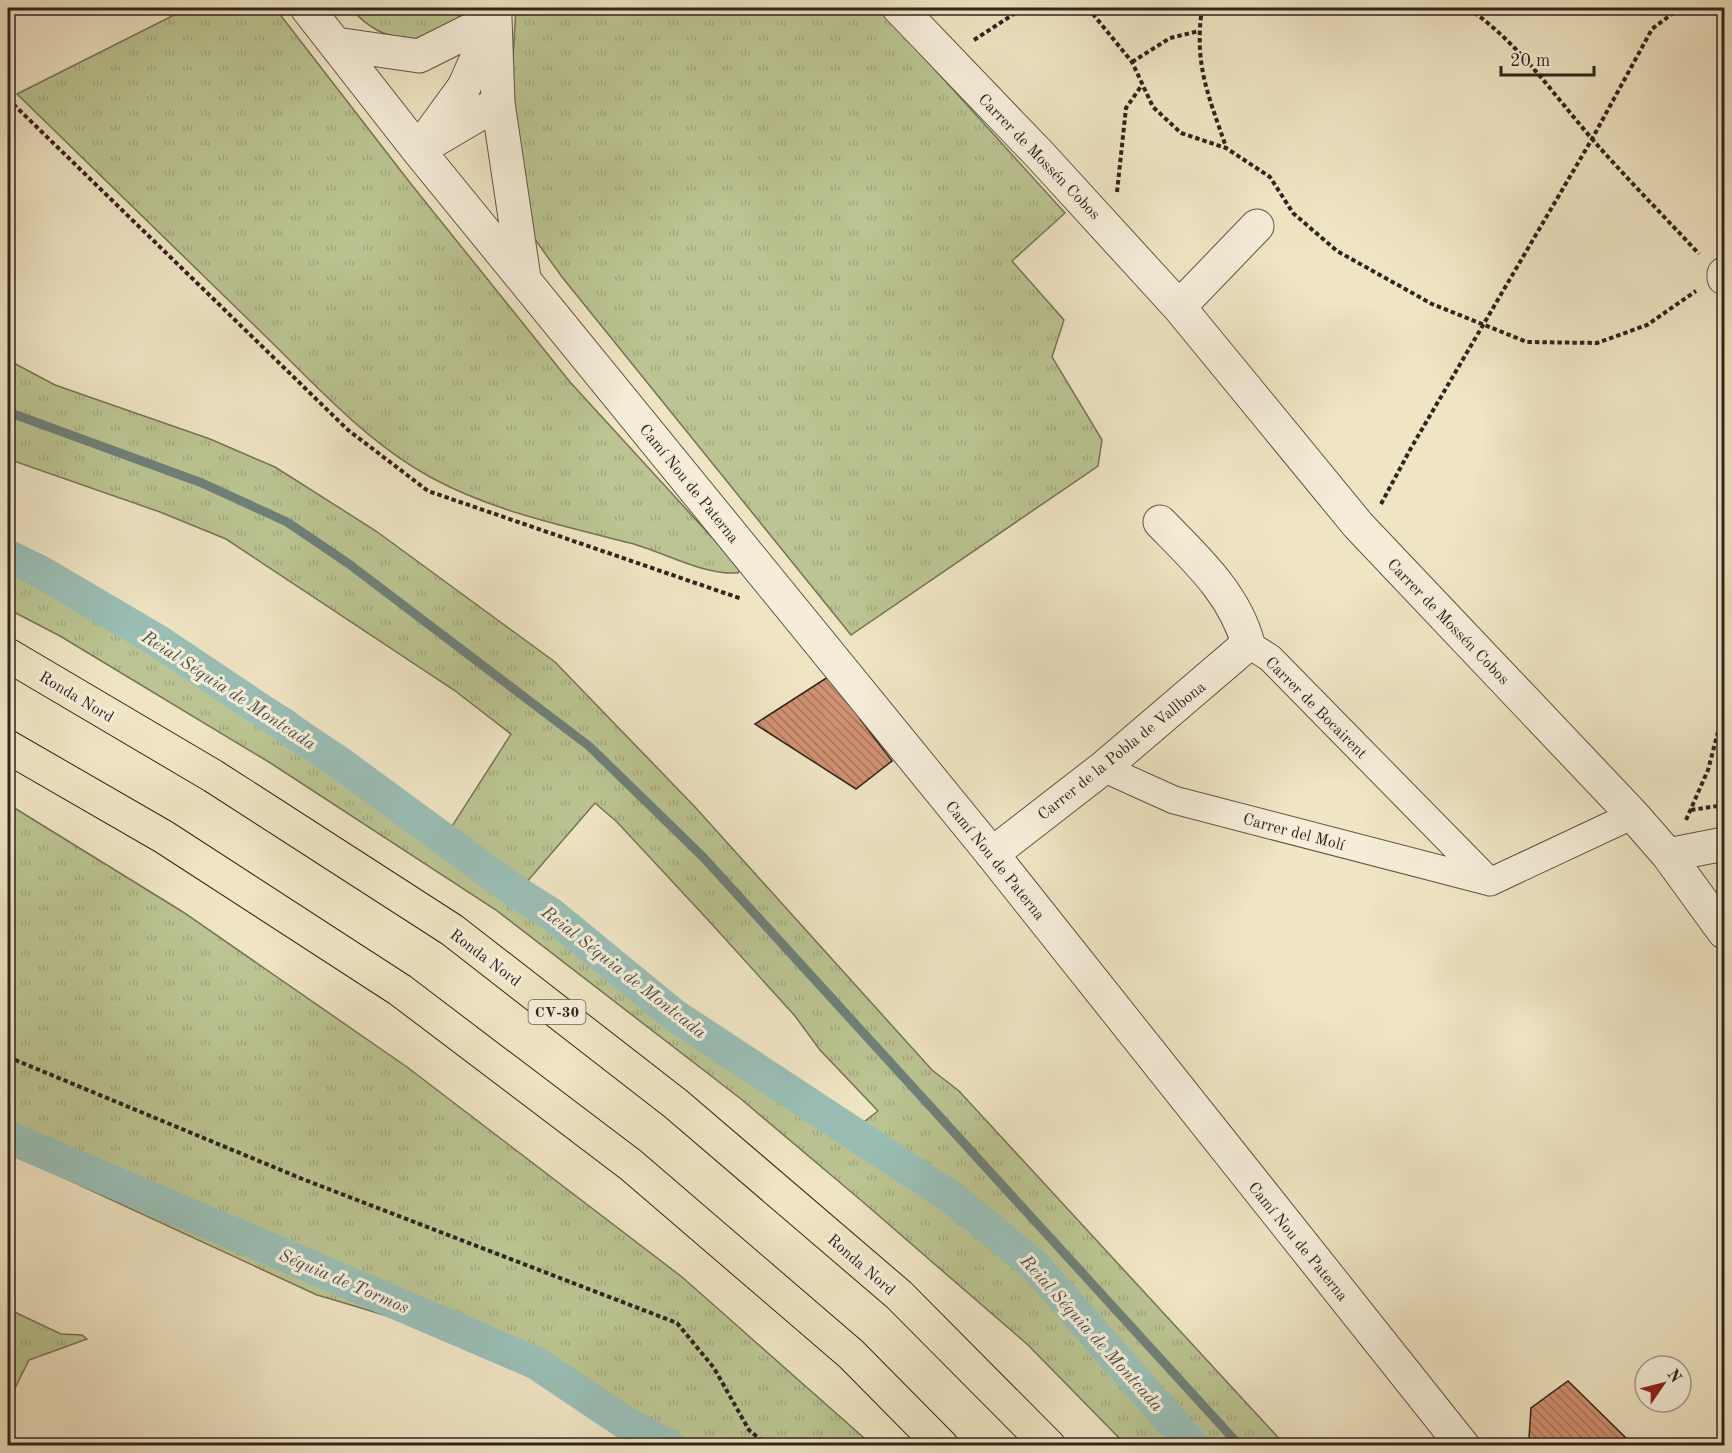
<svg xmlns="http://www.w3.org/2000/svg" width="1732" height="1453" font-family="'Old Standard TT',serif">
  <style>
    .grass { fill: url(#grass-tufts); stroke: #757458; stroke-width: 1.5; fill-rule: evenodd }
    .lines { fill: none; stroke-linecap: round; stroke-linejoin: round }
    .stream { stroke: #6f8079; stroke-width: 9 }
    .canal { stroke: #9abeb5; stroke-width: 33 }
    .building { fill: url(#building-back-hatch); stroke: #2f241e; stroke-width: 1.5 }
    .pedestrian-casing { stroke: #5f5447; stroke-width: 29 }
    .minor-casing { stroke: #5f5447; stroke-width: 35 }
    .tertiary-casing { stroke: #5f5447; stroke-width: 35 }
    .trunk-casing { stroke: #2f241e; stroke-width: 35 }
    .path { stroke: #2f241e; stroke-width: 4; stroke-dasharray: 4.5 3; stroke-linecap: butt }
    .pedestrian { stroke: #f5edd8; stroke-width: 27 }
    .minor { stroke: #f5edd8; stroke-width: 33 }
    .tertiary { stroke: #f5edd8; stroke-width: 33 }
    .trunk { stroke: #efe4c3; stroke-width: 33 }
    .labels { text-anchor: middle; stroke-width: 6; stroke-linejoin: round; paint-order: stroke }
    .shield { fill: #f5edd8; stroke: #6a6056; stroke-width: 1.5 }
    .shield-label { font-size: 15px; font-weight: bold; fill: #2f241e }
    .street-label { font-size: 16px; fill: #2f241e; stroke: #f5edd8 }
    .water-label { font-size: 18px; font-style: italic; fill: #4f524b; stroke: #f5edd8 }
  </style>
  <defs>
    <pattern id="grass-tufts" width="24" height="20" patternUnits="userSpaceOnUse" patternTransform="scale(1.5)"><rect width="24" height="20" fill="#bbc492"/><path d="M3 7l-1-3M5 7V3M7 7l1-3M15 17l-1-3M17 17v-4M19 17l1-3" fill="none" stroke="#a1a87d"/></pattern>
    <pattern id="building-back-hatch" width="6" height="6" patternUnits="userSpaceOnUse" patternTransform="scale(1.5)"><rect width="6" height="6" fill="#d09172"/><path d="M-1 5l2 2M0 0l6 6M5-1l2 2" fill="none" stroke="#a9765d"/></pattern>
  </defs>
  <rect width="100%" height="100%" fill="#efe4c3"/>
  <filter id="stains"><feTurbulence type="fractalNoise" baseFrequency=".00333" numOctaves="4"/><feColorMatrix values="0 0 0 0 .2 0 0 0 0 .09 0 0 0 0 .02 0 0 0 .5 -.17"/></filter>
  <radialGradient id="worn" r=".72"><stop offset=".6" stop-color="#630" stop-opacity="0"/><stop offset="1" stop-color="#630" stop-opacity=".3"/></radialGradient>
  <path class="grass" d="M 188,8 L 275,8 L 411,184 L 570,382 L 740,568 L 738,573 C 702,575 664,552 630,543 C 563,526 493,511 432,478 C 365,442 311,380 257,328 C 177,250 97,172 17,94 Z
    M 351,8 L 467,8 C 436,50 383,48 351,8 Z
    M 516,8 L 879,8 L 1065,213 L 1012,261 L 1064,320 L 1052,357 L 1102,440 L 1098,466 L 851,635 L 562,277 L 529,231 L 508,138 Z
    M 8,360 L 55,385 L 210,439 L 275,467 L 376,531 L 555,662 L 695,807 L 932,1070 L 959,1091 L 1285,1445 L 1126,1445 L 1028,1345 L 863,1202 L 741,1099 L 496,910 L 272,764 L 60,636 L 8,609 L 8,547 L 100,592 L 293,712 L 449,831 L 511,734 L 454,690 L 226,539 L 160,512 L 8,459 ZM 595,803 L 617,822 L 709,921 L 795,1016 L 820,1050 L 878,1111 L 861,1124 C 791,1079 719,1036 652,986 C 608,953 571,913 524,885 Z
    M 8,804 L 183,912 L 407,1067 L 682,1277 L 872,1445 L 622,1445 L 627,1436 C 586,1409 546,1381 502,1360 C 443,1332 379,1313 317,1295 L 8,1152 Z
    M 8,1309 L 61,1334 L 82,1335 L 87,1339 L 29,1360 L 8,1402 Z"/>
  <g class="lines">
    <path class="stream" d="M 8,412 L 202,483 L 287,522 L 349,564 L 589,746 L 703,857 L 1240,1446"/>
    <path class="canal" d="M 8,556 L 39,571 L 158,641 L 340,763 L 516,892 L 551,914 L 674,1015 L 955,1200 L 1035,1266 L 1193,1446
      M 8,1137 L 536,1363 L 624,1422 L 669,1446"/>
  </g>
  <path class="building" d="M 831,675 L 863,717 L 860,719 L 892,761 L 856,789 L 755,724 Z
    M 1568,1381 L 1628,1440 L 1621,1446 L 1535,1446 L 1529,1438 L 1531,1408 Z"/>
  <g class="lines">
    <g class="pedestrian-casing">
      <path id="pedestrian" d="M 1248,644 L 1270,658 L 1489,881
        M 1103,768 L 1174,800 L 1490,882
        M 1490,882 L 1633,815"/>
    </g>
    <g class="minor-casing">
      <path id="minor" d="M 899,8 L 1040,155 L 1179,307 L 1358,525 L 1633,815 L 1668,855 L 1724,932
        M 1724,274 L 1724,278
        M 1179,307 L 1257,226
        M 992,854 L 1103,768 L 1248,644 C 1235,594 1195,558 1160,522
        M 1668,855 L 1724,844"/>
    </g>
    <g class="tertiary-casing">
      <path id="tertiary" d="M 307,8 L 418,150 L 992,854 L 1463,1446
        M 495,18 L 498,103 L 524,278
        M 336,44 L 419,56 L 495,18
        M 430,143 L 498,103
        M 418,150 L 464,87 L 491,26"/>
    </g>
    <g class="trunk-casing">
      <path id="trunk" d="M 8,655 L 213,776 L 452,930 L 676,1104 L 899,1295 L 1049,1446
        M 8,747 L 164,837 L 400,990 L 631,1165 L 851,1354 L 942,1446"/>
    </g>
    <path class="path" d="M 1088,8 L 1132,62 L 1153,107 L 1181,133 L 1226,148 L 1270,177 L 1293,213 L 1337,251 L 1432,304 L 1527,342 L 1597,343 L 1647,325 L 1696,291
      M 1202,8 C 1194,65 1208,94 1226,147
      M 1219,8 L 1253,8
      M 1468,8 C 1520,44 1552,93 1593,140 C 1627,179 1664,216 1699,254
      M 974,40 L 1023,8
      M 1132,62 L 1170,38 L 1199,31
      M 8,99 L 348,430 L 428,491 L 742,599
      M 1117,192 L 1126,108 L 1142,85
      M 1381,504 L 1411,448 L 1592,139 L 1652,29 L 1680,8
      M 1691,810 L 1724,805
      M 1686,820 L 1708,770 L 1724,709
      M 8,1057 L 305,1180 L 677,1323 L 714,1368 L 749,1430 L 768,1446"/>
    <use href="#pedestrian" class="pedestrian"/>
    <use href="#minor" class="minor"/>
    <use href="#tertiary" class="tertiary"/>
    <use href="#trunk" class="trunk"/>
  </g>
  <g class="labels">
    <rect class="shield" x="528.5" y="1000" width="57" height="24" rx="4.5"/>
    <g class="shield-label">
      <text x="557" y="1017">CV-30</text>
    </g>
    <g class="street-label">
      <text transform="translate(1040 156) rotate(46)" y="6">Carrer de Mossén Cobos</text>
      <text transform="translate(690 483) rotate(51)" y="6">Camí Nou de Paterna</text>
      <text transform="translate(1449 621) rotate(46)" y="6">Carrer de Mossén Cobos</text>
      <text transform="translate(77 696) rotate(31)" y="6">Ronda Nord</text>
      <text transform="translate(1317 707) rotate(45)" y="6">Carrer de Bocairent</text>
      <text transform="translate(1121 750) rotate(-39)" y="6">Carrer de la Pobla de Vallbona</text>
      <text transform="translate(1294 831) rotate(15)" y="6">Carrer del Molí</text>
      <text transform="translate(996 860) rotate(51)" y="6">Camí Nou de Paterna</text>
      <text transform="translate(486 957) rotate(37)" y="6">Ronda Nord</text>
      <text transform="translate(1299 1241) rotate(51)" y="6">Camí Nou de Paterna</text>
      <text transform="translate(862 1264) rotate(41)" y="6">Ronda Nord</text>
    </g>
    <g class="water-label">
      <text transform="translate(229 690) rotate(33)" y="6">Reial Séquia de Montcada</text>
      <text transform="translate(624 972) rotate(38)" y="6">Reial Séquia de Montcada</text>
      <text transform="translate(344 1281) rotate(23)" y="6">Séquia de Tormos</text>
      <text transform="translate(1092 1333) rotate(48)" y="6">Reial Séquia de Montcada</text>
    </g>
  </g>
  <rect width="1732" height="1453" fill="none" stroke="#efe4c3" stroke-width="30"/>
  <rect x="9" y="9" width="1714" height="1435" fill="none" stroke="#2f241e" stroke-width="3"/>
  <rect x="15" y="15" width="1702" height="1423" fill="none" stroke="#2f241e" stroke-width="1.5"/>
  <g transform="translate(1663 1384) rotate(55)"><circle r="28" fill="#f5edd8" stroke="#a69d8e" stroke-width="1.5"/>
  <path d="M0-4.5L10 22L0 15L-10 22Z" fill="#8f2418"/>
  <text y="-9" font-size="16" font-weight="bold" text-anchor="middle" fill="#2f241e">N</text>
  </g>
  <path d="M1501 66v9h93v-9" fill="none" stroke="#2f241e" stroke-width="3"/>
  <text x="1510" y="66" font-size="18" fill="#2f241e" stroke="#f5edd8" stroke-width="4.5" paint-order="stroke">20 m</text>
  <rect width="100%" height="100%" filter="url(#stains)"/>
  <rect width="100%" height="100%" fill="url(#worn)"/>
</svg>
